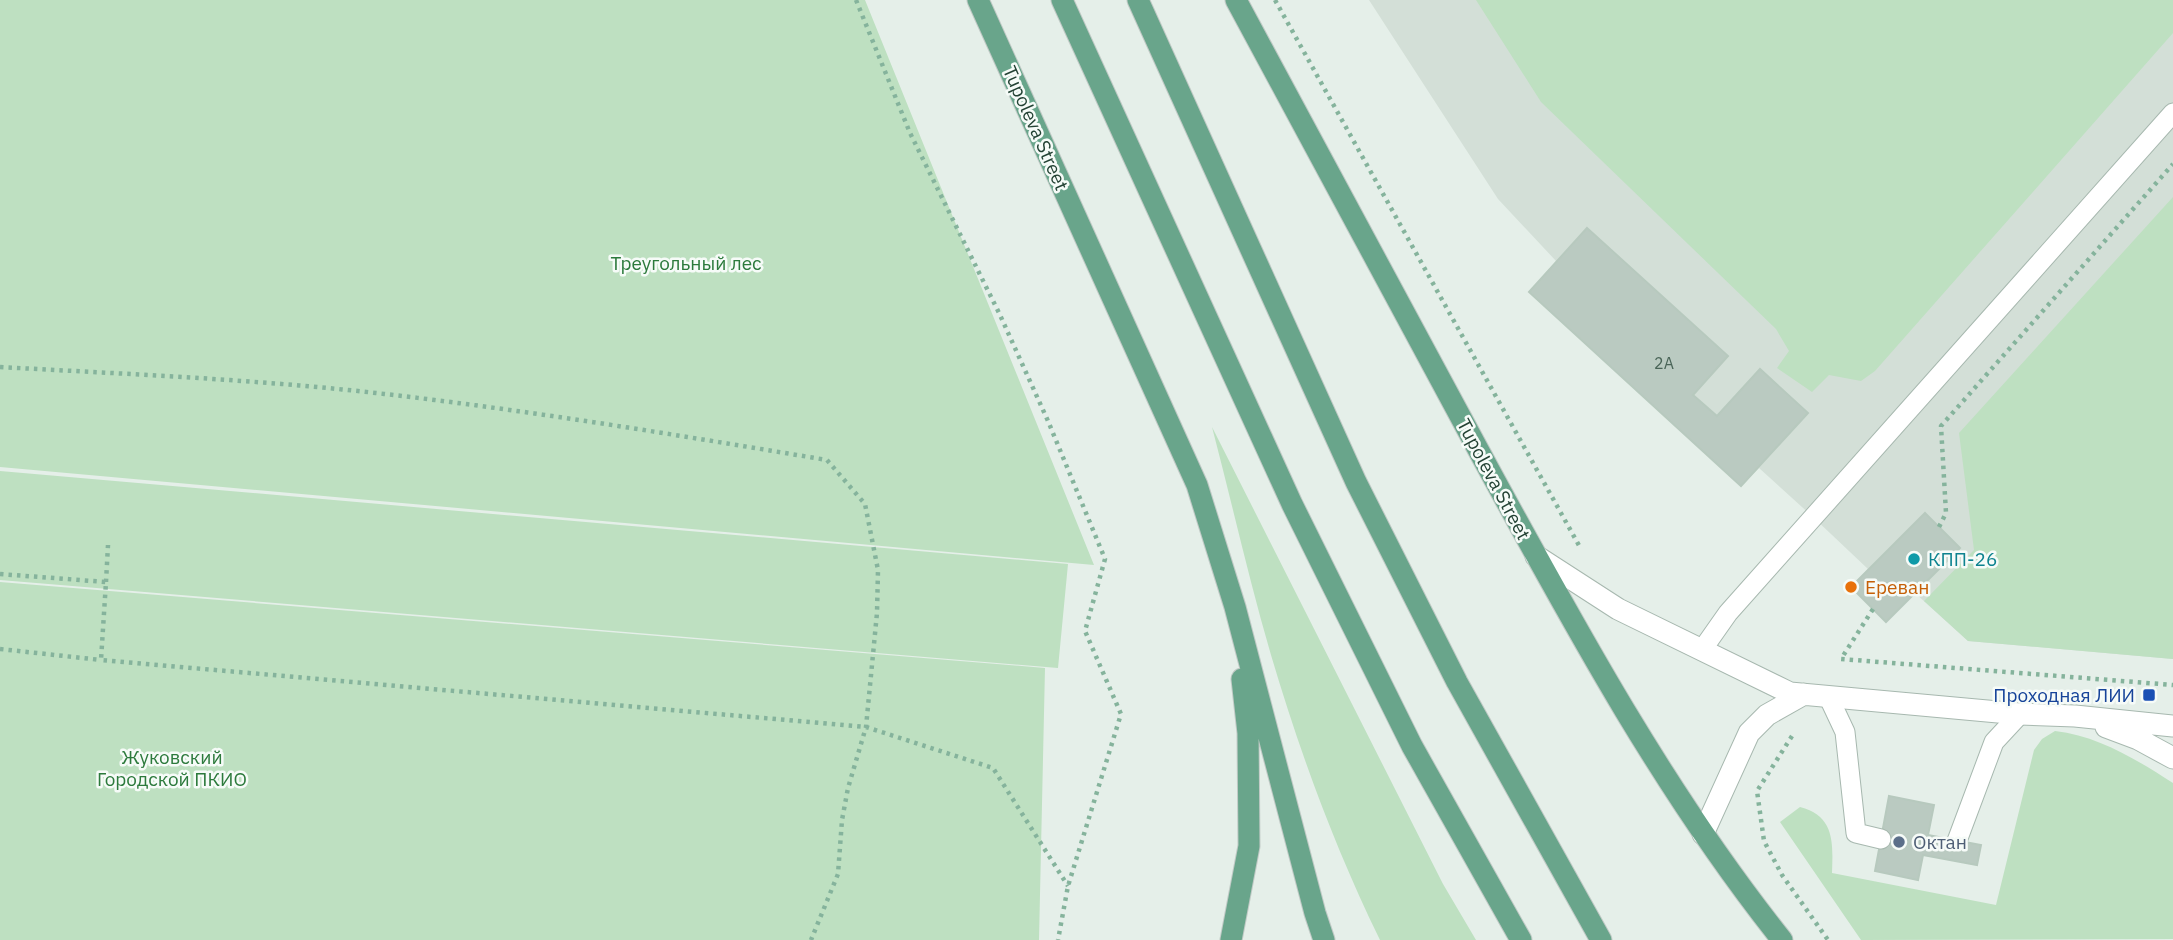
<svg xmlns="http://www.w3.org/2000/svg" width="2173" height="940" font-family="'IBM Plex Sans',sans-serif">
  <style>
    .built { fill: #d3dfd7 }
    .green { fill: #bee0c1 }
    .building { fill: #bacac1; stroke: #b7c9be; stroke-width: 2 }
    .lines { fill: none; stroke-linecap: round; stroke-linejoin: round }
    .service-casing { stroke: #a7b8af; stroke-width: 21 }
    .minor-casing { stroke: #a7b8af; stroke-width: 23 }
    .primary-casing { stroke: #c1cac6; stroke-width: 23 }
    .path { stroke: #85b39c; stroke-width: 4.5; stroke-dasharray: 3.5 5; stroke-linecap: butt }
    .service { stroke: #fff; stroke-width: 19 }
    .minor { stroke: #fff; stroke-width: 21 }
    .primary { stroke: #69a58b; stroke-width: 21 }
    .culture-dot { fill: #0f9aa8; stroke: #f6fbf8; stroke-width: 2.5 }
    .food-dot { fill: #e8710a; stroke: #f6fbf8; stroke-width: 2.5 }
    .transit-dot { fill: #1a4fb4; stroke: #f6fbf8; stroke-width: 2.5 }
    .service-dot { fill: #5c6f8a; stroke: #f6fbf8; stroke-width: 2.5 }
    .labels { text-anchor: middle; stroke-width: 5; stroke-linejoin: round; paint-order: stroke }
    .number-label { font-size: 16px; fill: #496457 }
    .street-label { font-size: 19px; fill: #234234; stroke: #f6fbf8 }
    .park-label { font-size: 19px; fill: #2c7a3c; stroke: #f6fbf8 }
    .culture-label { font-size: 19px; fill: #0d838f; stroke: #f6fbf8; text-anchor: start }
    .food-label { font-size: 19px; fill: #c56008; stroke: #f6fbf8; text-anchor: start }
    .transit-label { font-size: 19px; fill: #164399; stroke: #f6fbf8; text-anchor: end }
    .service-label { font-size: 19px; fill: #4e5e75; stroke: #f6fbf8; text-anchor: start }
  </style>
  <rect width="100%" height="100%" fill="#e5efe9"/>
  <path class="built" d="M 1369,0 L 2173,0 L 2173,659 L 1968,641 L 1915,593 L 1886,622 L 1851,587 L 1868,569 L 1813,517 L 1759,468 L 1741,486 L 1529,292 L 1556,261 L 1498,199 Z"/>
  <path class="green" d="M 0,0 L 865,0 L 1094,565 L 0,467 Z
    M 1476,0 L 2173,0 L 2173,33 L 1875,371 L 1861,381 L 1829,375 L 1812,392 L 1777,368 L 1789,351 L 1776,329 L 1541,102 Z
    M 2173,197 L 2173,659 L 1968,641 L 1924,601 L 1974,550 L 1959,433 Z
    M 1212,427 L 1443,884 L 1476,940 L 1380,940 C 1335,848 1300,753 1271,655 C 1249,580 1232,503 1212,427 Z
    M 0,471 L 1068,564 L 1058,668 L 0,580 Z
    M 0,582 L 1045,668 L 1039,940 L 0,940 Z
    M 2055,731 C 2099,736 2137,760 2173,783 L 2173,939 L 1861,940 L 1780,822 L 1800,807 C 1835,816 1833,843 1832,873 L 1996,905 L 2034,750 L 2042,739 Z"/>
  <path class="building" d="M 1587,228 L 1728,356 L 1693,395 L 1717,416 L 1760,369 L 1808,413 L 1741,486 L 1529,292 Z
    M 1925,513 L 1960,548 L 1886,622 L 1851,587 Z
    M 1889,796 L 1934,805 L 1928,835 L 1981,845 L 1977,865 L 1923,855 L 1918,880 L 1875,871 Z"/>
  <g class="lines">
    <g class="service-casing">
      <path id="service" d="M 1702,650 L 1728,613 L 2173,113
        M 1829,698 L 1845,732 L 1856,833 L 1881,839
        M 1957,841 L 1994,742 L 2020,714"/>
    </g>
    <g class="minor-casing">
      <path id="minor" d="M 1536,556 L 1618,609 L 1790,693 L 2020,714 L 2075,716 L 2173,726
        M 2106,727 L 2138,739 L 2173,758
        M 1703,834 L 1749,733 L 1767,715 L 1804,694"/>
    </g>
    <g class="primary-casing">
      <path id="primary" d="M 978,0 L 1197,485 L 1235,607 L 1315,913 L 1324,940
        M 1062,0 L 1292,504 L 1412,746 L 1521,940
        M 1138,0 L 1356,482 L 1457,682 L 1601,940
        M 1236,0 C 1317,151 1399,302 1480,453 C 1571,620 1663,791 1782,940
        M 1231,940 L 1249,846 L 1248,733 L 1242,679"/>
    </g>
    <path class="path" d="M 856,0 L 910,133 L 1000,315 L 1048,421 L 1105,559 L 1085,631 L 1121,714 L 1068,886 L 1058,940
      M 1275,0 L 1581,549
      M 0,367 C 125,374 251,379 376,393 C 527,410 677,435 827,460 L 865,504 L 878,570 L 877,613 L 866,727 L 848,788 L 842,820 L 838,874 L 811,940
      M 1939,527 L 1946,513 L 1941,426 L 2173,164
      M 0,574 L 106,582 L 101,660 L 866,727 L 993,768 L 1068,886
      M 106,582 L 108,545
      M 1873,609 L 1841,659 L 2173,685
      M 0,649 L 101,660
      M 1792,736 L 1757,791 L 1764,841 L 1782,875 L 1828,940"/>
    <use href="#service" class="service"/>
    <use href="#minor" class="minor"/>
    <use href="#primary" class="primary"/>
  </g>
  <circle class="culture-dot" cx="1914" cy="559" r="7"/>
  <circle class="food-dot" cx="1851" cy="587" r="7"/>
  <rect class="transit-dot" x="2142" y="688" width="14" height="14" rx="3.5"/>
  <circle class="service-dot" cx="1899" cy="842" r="7"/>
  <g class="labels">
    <g class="number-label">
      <text x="1664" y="369">2А</text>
    </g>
    <g class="street-label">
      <text transform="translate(1036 128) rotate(66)" y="7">Tupoleva Street</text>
      <text transform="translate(1494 479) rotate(62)" y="7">Tupoleva Street</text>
    </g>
    <g class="park-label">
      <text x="686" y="270">Треугольный лес</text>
      <text x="172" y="764">Жуковский<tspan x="172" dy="22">Городской ПКИО</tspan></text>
    </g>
    <g class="culture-label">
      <text x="1928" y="566">КПП-26</text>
    </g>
    <g class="food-label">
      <text x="1865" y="594">Ереван</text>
    </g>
    <g class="transit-label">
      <text x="2135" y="702">Проходная ЛИИ</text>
    </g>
    <g class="service-label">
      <text x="1913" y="849">Октан</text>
    </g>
  </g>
</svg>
